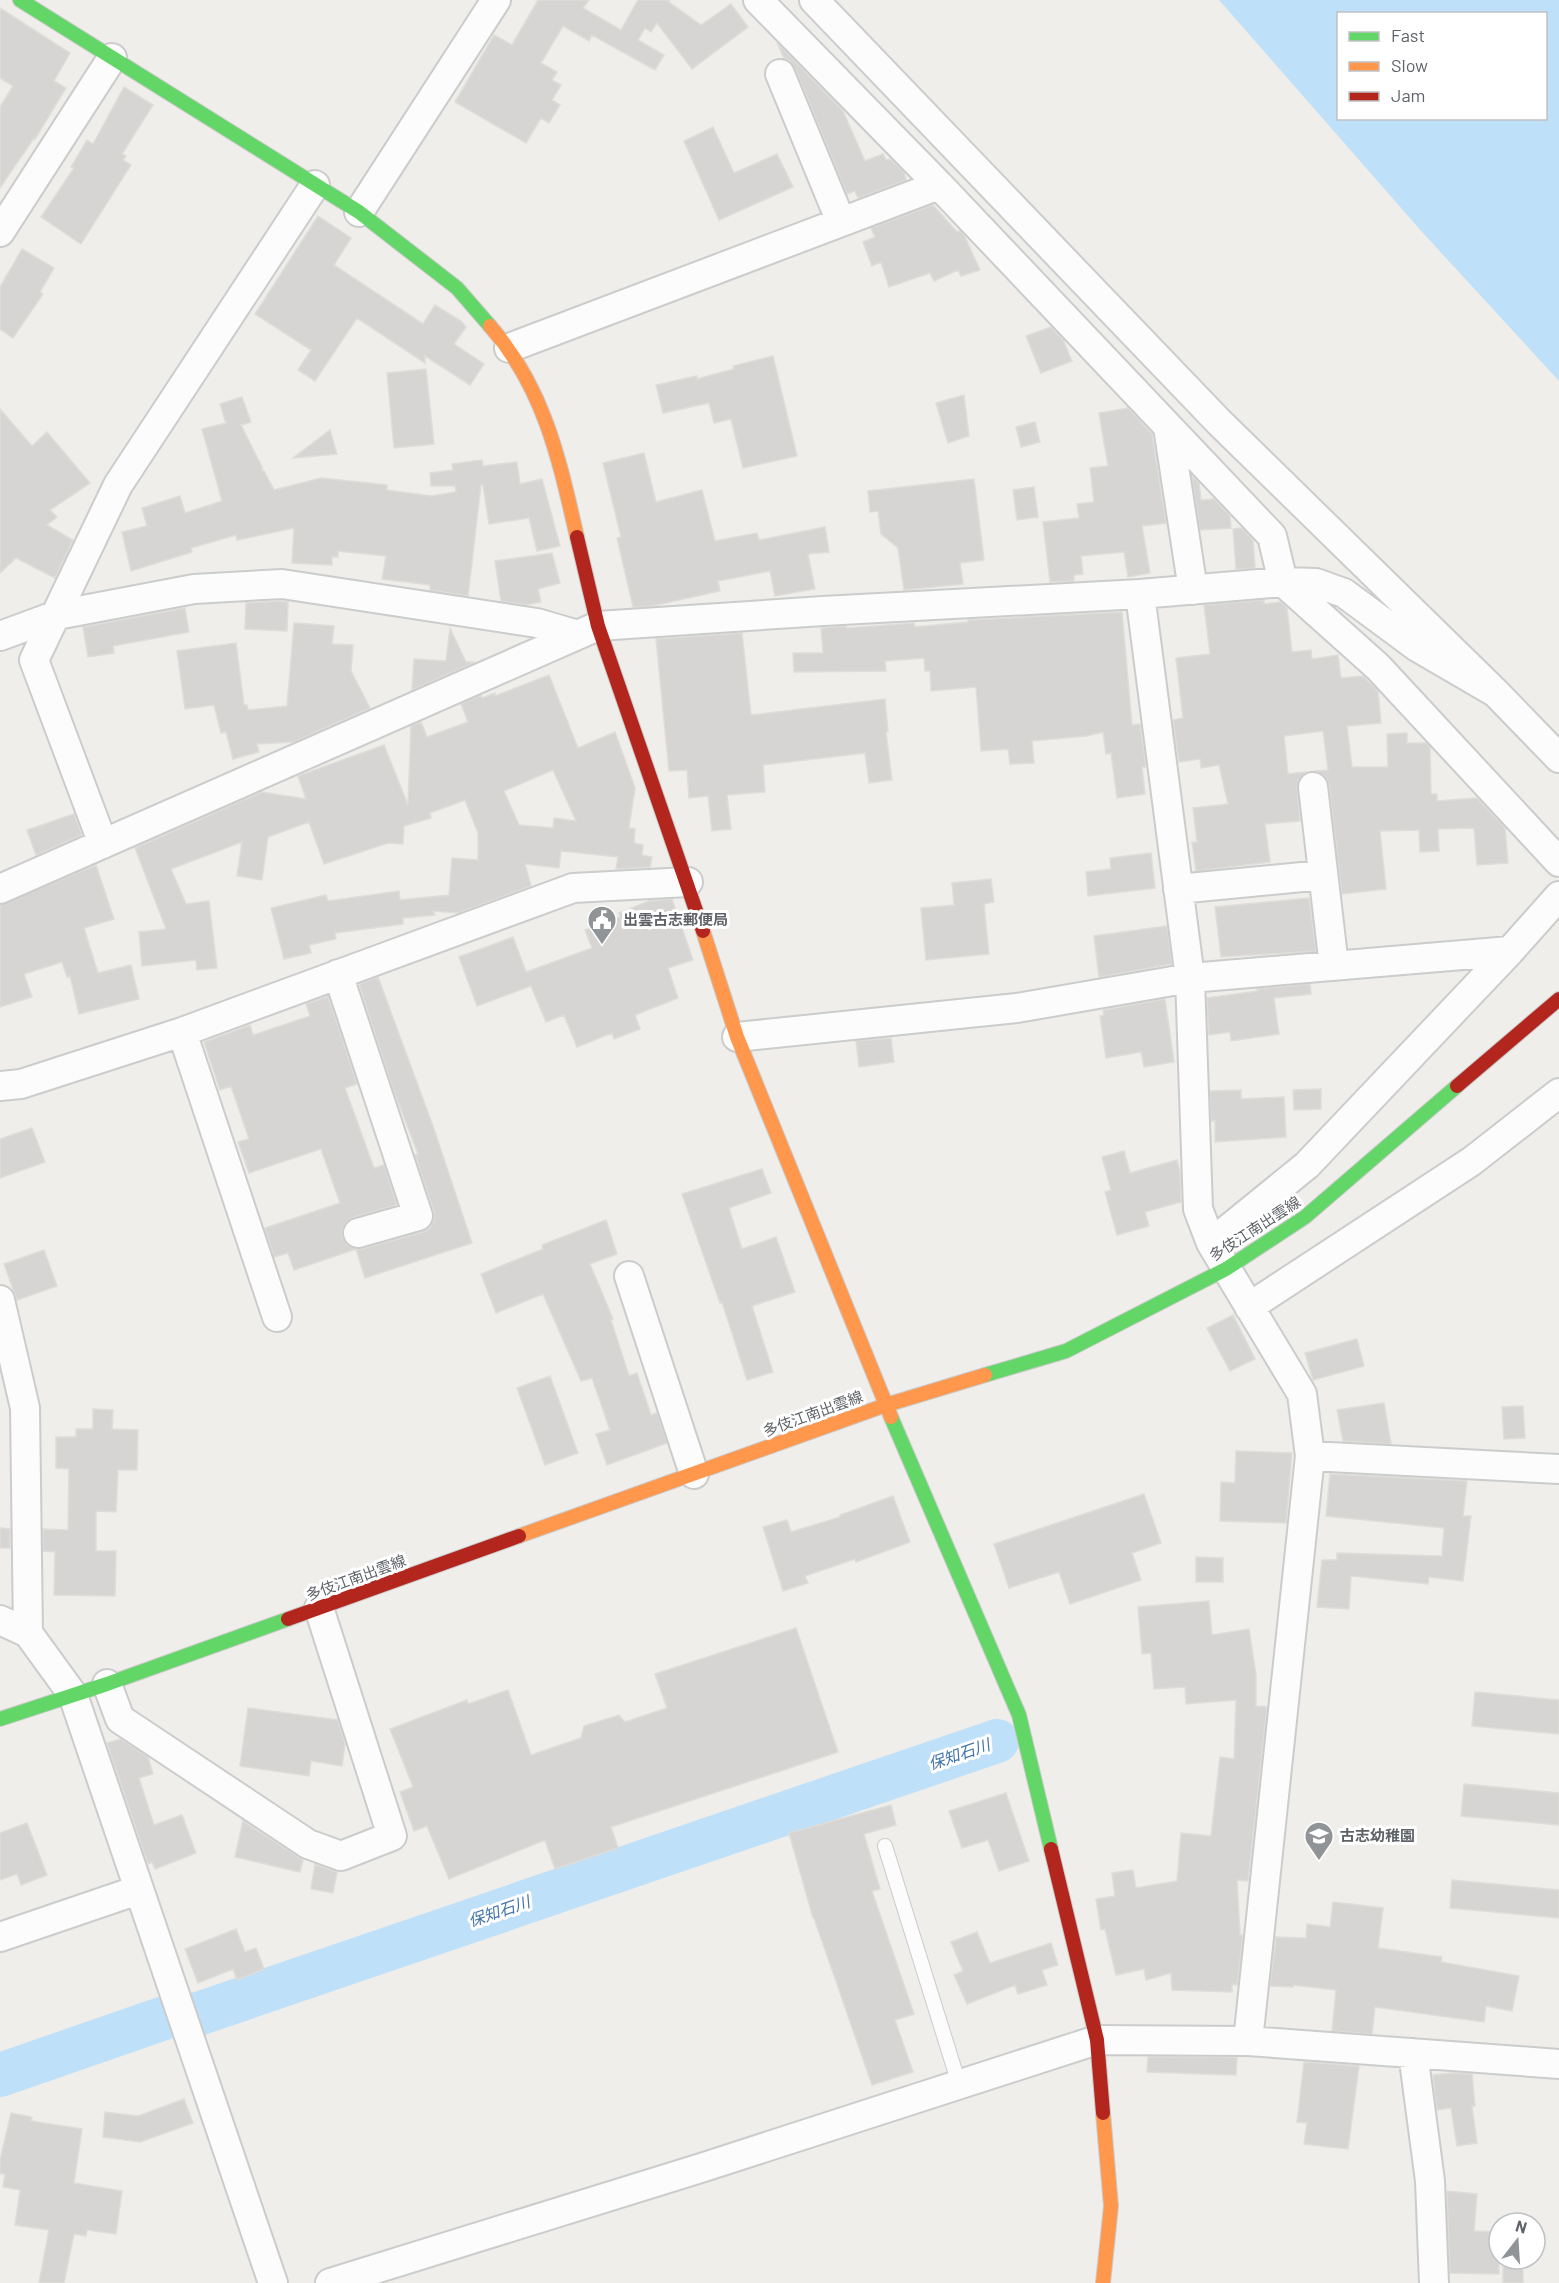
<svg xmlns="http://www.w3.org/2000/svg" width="1559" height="2283" font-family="Barlow,'Noto Sans JP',sans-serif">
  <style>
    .water { fill: #bfe0f9; fill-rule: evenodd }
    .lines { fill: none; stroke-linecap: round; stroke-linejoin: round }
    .river { stroke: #bfe0f9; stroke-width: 44 }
    .building { fill: #d6d5d3; stroke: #deddd9; stroke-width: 1.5; fill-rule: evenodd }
    .lane-casing { stroke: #cbcccc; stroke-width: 16 }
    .street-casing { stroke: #cbcccc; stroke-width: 32 }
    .fast-casing { stroke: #cacacb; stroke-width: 16 }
    .slow-casing { stroke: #cacacb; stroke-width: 16 }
    .jam-casing { stroke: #cacacb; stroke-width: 16 }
    .lane { stroke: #fdfcfc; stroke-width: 14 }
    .street { stroke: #fdfcfc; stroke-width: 28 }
    .fast { stroke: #63d668; stroke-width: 14 }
    .slow { stroke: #ff974d; stroke-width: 14 }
    .jam { stroke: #b3261e; stroke-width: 14 }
    .labels { text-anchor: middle; stroke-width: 6; stroke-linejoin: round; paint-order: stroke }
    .poi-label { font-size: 15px; font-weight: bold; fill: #5f6368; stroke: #fff; text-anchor: start }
    .street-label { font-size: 15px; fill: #5f6368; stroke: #fff }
    .water-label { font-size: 16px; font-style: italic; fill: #4174aa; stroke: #fff }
  </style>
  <rect width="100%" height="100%" fill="#efeeea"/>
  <path class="water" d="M 1219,0 L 1559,0 L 1559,381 L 1423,233 ZM 1338,14 L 1546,14 L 1546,118 L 1338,118 Z"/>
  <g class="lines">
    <path class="river" d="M 0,2075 L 170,2016 L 198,2014 L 997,1741"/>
  </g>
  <path class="building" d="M 538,0 L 589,0 L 583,8 L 621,30 L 638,0 L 670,0 L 669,2 L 701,25 L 731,4 L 748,27 L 692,69 L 657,23 L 651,32 L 645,28 L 638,40 L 664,55 L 655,70 L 592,35 L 589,41 L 563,26 L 541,63 L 557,72 L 552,80 L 561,85 L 552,100 L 560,105 L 549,123 L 541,118 L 526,143 L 455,102 L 494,35 L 512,45 Z
    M 0,8 L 70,53 L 54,81 L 66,88 L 35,139 L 34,138 L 0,188 L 0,107 L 13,86 L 0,78 Z
    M 777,43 L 843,111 L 865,161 L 883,154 L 886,160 L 890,159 L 904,172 L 906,180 L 858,198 L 855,191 L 847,194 L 795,68 L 790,61 L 784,58 Z
    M 124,87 L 153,105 L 122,154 L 126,156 L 123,160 L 131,165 L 81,244 L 41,217 L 74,168 L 71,167 L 87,140 L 93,144 Z
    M 713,127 L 734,173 L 777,154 L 793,187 L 719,220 L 684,141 Z
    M 933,205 L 957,232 L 960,231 L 964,235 L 980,270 L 961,276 L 958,270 L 934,281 L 930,273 L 889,287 L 881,262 L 872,266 L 863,242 L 875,237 L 871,228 Z
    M 318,216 L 351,238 L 334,265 L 423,324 L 435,305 L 461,321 L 466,327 L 454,344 L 484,364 L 470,385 L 425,356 L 425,363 L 357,318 L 315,381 L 298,370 L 311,350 L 255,314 Z
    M 22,249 L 54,268 L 40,292 L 43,294 L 13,338 L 0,329 L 0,287 Z
    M 1051,327 L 1063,340 L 1072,361 L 1041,373 L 1026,336 Z
    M 773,356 L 797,456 L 743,468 L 731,419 L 714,423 L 709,403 L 663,413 L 656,385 L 697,376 L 697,379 L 734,369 L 733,366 Z
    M 426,369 L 434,444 L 394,448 L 387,373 Z
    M 964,395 L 969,436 L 948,443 L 936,403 Z
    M 242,397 L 251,422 L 241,425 L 262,467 L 262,471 L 264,471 L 274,490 L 321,478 L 387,485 L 387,490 L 431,496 L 456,492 L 455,486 L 431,486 L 430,473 L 453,470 L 452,464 L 482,460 L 483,466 L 517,462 L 520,484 L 542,479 L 560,546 L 537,551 L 529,518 L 489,524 L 483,485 L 481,485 L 468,596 L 430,590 L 430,585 L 382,579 L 386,556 L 338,551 L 338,557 L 332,557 L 332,565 L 292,563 L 294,528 L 237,540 L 236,535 L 191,548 L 192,552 L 131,571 L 122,532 L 147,526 L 142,508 L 180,496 L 185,513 L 222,501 L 202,429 L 226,423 L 220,404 Z
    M 1128,408 L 1152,434 L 1166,523 L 1142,526 L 1150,573 L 1128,577 L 1124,552 L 1081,556 L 1083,574 L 1074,575 L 1074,581 L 1050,582 L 1043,522 L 1079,518 L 1077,504 L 1094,502 L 1090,468 L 1108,466 L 1099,413 Z
    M 0,409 L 32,446 L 47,432 L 90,483 L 50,510 L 57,517 L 47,525 L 73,540 L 55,578 L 16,558 L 0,573 Z
    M 1035,422 L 1040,442 L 1021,447 L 1016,427 Z
    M 330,430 L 337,454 L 293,458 Z
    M 644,453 L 656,502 L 702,490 L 715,541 L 757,533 L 759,540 L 825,527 L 829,552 L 808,554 L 815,589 L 775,596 L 770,571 L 718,581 L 720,591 L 652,606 L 633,607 L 617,538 L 621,537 L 603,463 Z
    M 1192,476 L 1199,483 L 1201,500 L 1214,499 L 1230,516 L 1231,528 L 1200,530 Z
    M 974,479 L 984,560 L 960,563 L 963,584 L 904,590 L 898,548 L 881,534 L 878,511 L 870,512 L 868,491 Z
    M 1034,487 L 1038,517 L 1017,520 L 1013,490 Z
    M 1242,528 L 1253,540 L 1255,568 L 1236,569 L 1233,529 Z
    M 552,553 L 560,583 L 538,589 L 541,602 L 526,605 L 501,601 L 495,561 Z
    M 1264,600 L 1264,604 L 1281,602 L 1287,608 L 1292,652 L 1311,650 L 1312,659 L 1338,655 L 1341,678 L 1363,676 L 1378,691 L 1381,723 L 1347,726 L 1352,767 L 1388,767 L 1387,734 L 1407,733 L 1407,743 L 1426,743 L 1430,747 L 1431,794 L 1437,794 L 1437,801 L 1477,798 L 1505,828 L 1508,863 L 1477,865 L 1474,828 L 1438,829 L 1439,851 L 1420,852 L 1419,830 L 1380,831 L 1386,889 L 1342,894 L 1329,785 L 1326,777 L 1316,771 L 1328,770 L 1323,731 L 1284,736 L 1288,774 L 1306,772 L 1298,780 L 1297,788 L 1300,821 L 1265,824 L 1270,862 L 1196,871 L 1192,842 L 1197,842 L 1193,808 L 1228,804 L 1219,765 L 1201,768 L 1200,759 L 1179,762 L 1173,720 L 1183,718 L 1176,658 L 1210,654 L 1204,605 Z
    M 281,601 L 288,602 L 287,631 L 245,629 L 246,603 Z
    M 185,608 L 189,632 L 113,646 L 114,653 L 88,657 L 83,627 Z
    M 1122,612 L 1132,725 L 1140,724 L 1146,767 L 1142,767 L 1145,794 L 1117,798 L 1111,753 L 1106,754 L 1103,732 L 1086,736 L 1032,741 L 1034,763 L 1010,764 L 1008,749 L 981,751 L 976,687 L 931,691 L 930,671 L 925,671 L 924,658 L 885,661 L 886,671 L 794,672 L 793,653 L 823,653 L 821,628 L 846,626 L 847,628 L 914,623 L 915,627 L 968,622 L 968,620 Z
    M 294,623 L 334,626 L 332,644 L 353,645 L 351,671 L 370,708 L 294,742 L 257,744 L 259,752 L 233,759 L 226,732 L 221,733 L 214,705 L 185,709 L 177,651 L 236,643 L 244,705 L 247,705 L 248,710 L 287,706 Z
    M 450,628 L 466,662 L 475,662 L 412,690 L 414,659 L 446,661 Z
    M 742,633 L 751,715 L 885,699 L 888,732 L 886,732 L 892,780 L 869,783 L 865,753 L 763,765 L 765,792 L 727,795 L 731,829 L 712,831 L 708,796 L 689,798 L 687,770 L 669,771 L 656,639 Z
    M 549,675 L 578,748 L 615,732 L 635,788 L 629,828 L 635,829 L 634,843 L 643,845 L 642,855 L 652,857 L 650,867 L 616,869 L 618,857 L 561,851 L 559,868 L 525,864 L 531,886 L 458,913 L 433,911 L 435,915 L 403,918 L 403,924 L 335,933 L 336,939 L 309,945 L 311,953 L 284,959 L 271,908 L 326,895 L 328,901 L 399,891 L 400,900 L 449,895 L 452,858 L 478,860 L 478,833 L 465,800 L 430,813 L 431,818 L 404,826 L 403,844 L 388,843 L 324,864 L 309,822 L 268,837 L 262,880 L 237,876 L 242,842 L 171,869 L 186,904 L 209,901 L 217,968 L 197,970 L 196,960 L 142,966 L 139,932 L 166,929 L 135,848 L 262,792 L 306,799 L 298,776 L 384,745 L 408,805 L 411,726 L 421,722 L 427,737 L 468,722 L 461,704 L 481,695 L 482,698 L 495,693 L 495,696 ZM 553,770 L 576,821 L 554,818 L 553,828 L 519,825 L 504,791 Z
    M 74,814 L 82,835 L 36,855 L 27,830 Z
    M 1151,853 L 1155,888 L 1088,896 L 1086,872 L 1111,869 L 1110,858 Z
    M 96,865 L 114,919 L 84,928 L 98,973 L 131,965 L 139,999 L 79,1014 L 70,976 L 67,977 L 62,962 L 24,974 L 32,997 L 0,1007 L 0,905 Z
    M 991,879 L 994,902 L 984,904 L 989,954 L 926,960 L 921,908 L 954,905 L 952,883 Z
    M 1309,898 L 1316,951 L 1221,957 L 1215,907 Z
    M 672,899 L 693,960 L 668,968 L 678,998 L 635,1015 L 640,1029 L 614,1039 L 612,1033 L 577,1047 L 564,1015 L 546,1022 L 531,986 L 477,1006 L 459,957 L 513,937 L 526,972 L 592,948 L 585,930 L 620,917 L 619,913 L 649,901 Z
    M 1167,926 L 1172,964 L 1099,977 L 1094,936 Z
    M 378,977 L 433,1126 L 472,1243 L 365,1278 L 356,1249 L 294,1270 L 288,1253 L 274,1257 L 265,1228 L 340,1203 L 321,1149 L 249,1173 L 238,1142 L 249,1139 L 231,1086 L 220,1090 L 204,1042 L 250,1025 L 253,1035 L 310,1016 L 306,1004 L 328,996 L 357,1084 L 345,1088 L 374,1168 L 384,1165 L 397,1205 L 354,1217 L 347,1221 L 342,1230 L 342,1238 L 347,1245 L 355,1249 L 362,1249 L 423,1232 L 430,1228 L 434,1220 L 434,1211 L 415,1155 L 418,1154 L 393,1089 L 359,984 Z
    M 1310,984 L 1311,994 L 1274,998 L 1279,1034 L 1231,1041 L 1230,1032 L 1209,1035 L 1207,998 L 1258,991 L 1257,989 Z
    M 1165,999 L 1174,1062 L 1144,1067 L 1141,1052 L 1106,1058 L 1100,1016 L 1104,1015 L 1103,1010 Z
    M 891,1038 L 894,1062 L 859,1067 L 856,1041 Z
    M 1321,1089 L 1321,1109 L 1294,1110 L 1293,1090 Z
    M 1241,1090 L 1241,1099 L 1284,1097 L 1286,1137 L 1215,1142 L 1215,1121 L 1211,1121 L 1210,1091 Z
    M 32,1128 L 45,1162 L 0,1178 L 0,1139 Z
    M 1124,1151 L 1130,1173 L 1177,1160 L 1180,1172 L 1181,1202 L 1145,1212 L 1149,1226 L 1117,1235 L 1105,1192 L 1111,1190 L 1102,1157 Z
    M 762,1169 L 771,1193 L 729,1208 L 742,1249 L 776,1237 L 795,1292 L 752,1306 L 773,1372 L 747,1380 L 722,1302 L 720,1303 L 682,1194 Z
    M 606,1220 L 617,1254 L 590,1264 L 613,1319 L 611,1320 L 629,1376 L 637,1373 L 651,1415 L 657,1413 L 667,1443 L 607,1465 L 596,1434 L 610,1430 L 592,1378 L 581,1381 L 543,1294 L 496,1313 L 481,1274 L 543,1249 L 542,1245 Z
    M 44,1250 L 57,1286 L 17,1300 L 4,1264 Z
    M 1233,1315 L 1255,1359 L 1230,1371 L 1207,1328 Z
    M 1357,1339 L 1364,1366 L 1313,1380 L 1305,1353 Z
    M 550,1376 L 578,1453 L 545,1465 L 517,1388 Z
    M 1384,1403 L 1391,1444 L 1343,1441 L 1337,1410 Z
    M 1523,1406 L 1525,1438 L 1504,1439 L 1502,1407 Z
    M 93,1409 L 113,1410 L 112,1429 L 138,1430 L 137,1470 L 118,1470 L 116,1512 L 96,1511 L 96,1551 L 116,1551 L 115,1596 L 54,1595 L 55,1552 L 43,1551 L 43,1529 L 68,1530 L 69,1469 L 56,1468 L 56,1437 L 76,1437 L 76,1429 L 93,1429 Z
    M 1236,1451 L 1292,1453 L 1286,1523 L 1220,1521 L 1221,1482 L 1235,1483 Z
    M 1330,1474 L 1467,1481 L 1463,1516 L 1471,1516 L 1463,1581 L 1429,1577 L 1428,1584 L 1351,1576 L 1349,1609 L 1317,1607 L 1322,1560 L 1337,1560 L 1337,1553 L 1442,1556 L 1444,1528 L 1326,1516 Z
    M 1144,1494 L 1161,1543 L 1132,1553 L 1141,1580 L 1070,1604 L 1059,1572 L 1009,1588 L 994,1544 Z
    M 893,1496 L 910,1542 L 856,1562 L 855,1559 L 805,1576 L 808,1583 L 783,1591 L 763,1527 L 787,1520 L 791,1532 L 840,1517 L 840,1515 Z
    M 0,1528 L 10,1529 L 10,1548 L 0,1548 Z
    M 1196,1557 L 1223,1558 L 1223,1582 L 1196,1582 Z
    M 1209,1601 L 1212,1635 L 1249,1629 L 1256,1675 L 1256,1706 L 1267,1707 L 1248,1881 L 1237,1880 L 1240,1935 L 1243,1935 L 1237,1985 L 1232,1984 L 1232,1992 L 1172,1990 L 1171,1973 L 1146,1980 L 1144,1969 L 1116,1975 L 1105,1929 L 1101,1930 L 1096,1899 L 1115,1896 L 1112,1873 L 1133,1870 L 1136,1888 L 1177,1881 L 1181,1833 L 1211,1836 L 1220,1757 L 1234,1759 L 1236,1700 L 1186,1704 L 1185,1687 L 1154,1689 L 1151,1653 L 1142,1654 L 1138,1607 Z
    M 796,1628 L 838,1752 L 611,1827 L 618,1848 L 555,1869 L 545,1840 L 449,1879 L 427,1826 L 414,1831 L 400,1792 L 413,1787 L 390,1729 L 467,1700 L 468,1704 L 508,1690 L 531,1755 L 581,1738 L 584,1726 L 619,1715 L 625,1722 L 667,1708 L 655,1674 Z
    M 1475,1692 L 1559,1700 L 1559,1734 L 1472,1726 Z
    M 248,1708 L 338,1720 L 345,1744 L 342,1766 L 311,1761 L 309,1776 L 240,1766 Z
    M 121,1739 L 148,1757 L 153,1774 L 139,1778 L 154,1825 L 182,1815 L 196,1853 L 155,1869 L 152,1862 L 148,1864 L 107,1743 Z
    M 1464,1784 L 1559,1793 L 1559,1825 L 1461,1816 Z
    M 1006,1793 L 1029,1861 L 999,1871 L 988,1840 L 962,1848 L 949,1811 Z
    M 891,1805 L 896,1825 L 864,1834 L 880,1889 L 872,1891 L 914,2014 L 895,2020 L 913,2072 L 872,2085 L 814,1918 L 813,1918 L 789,1833 Z
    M 243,1821 L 303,1860 L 300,1872 L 235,1857 Z
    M 27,1823 L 47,1875 L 21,1885 L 17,1874 L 0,1880 L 0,1833 Z
    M 315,1864 L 337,1872 L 333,1893 L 311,1889 Z
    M 1452,1880 L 1559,1890 L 1559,1918 L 1450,1908 Z
    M 1333,1902 L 1383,1908 L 1378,1948 L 1442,1957 L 1441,1962 L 1519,1976 L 1512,2011 L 1486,2006 L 1484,2022 L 1375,2007 L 1372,2034 L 1332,2031 L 1336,1990 L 1293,1985 L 1293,1987 L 1270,1986 L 1276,1937 L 1306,1938 L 1307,1924 L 1330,1927 Z
    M 236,1929 L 245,1952 L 256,1948 L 264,1969 L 237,1980 L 233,1969 L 198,1983 L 185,1949 Z
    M 977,1932 L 990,1963 L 1051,1943 L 1058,1965 L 1042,1970 L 1047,1985 L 1018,1994 L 1015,1985 L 967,2004 L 954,1975 L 963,1971 L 951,1942 Z
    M 1148,2057 L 1237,2057 L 1236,2075 L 1147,2072 Z
    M 1304,2062 L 1359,2066 L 1348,2149 L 1304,2144 L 1307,2123 L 1297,2122 Z
    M 1453,2073 L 1472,2074 L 1475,2106 L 1472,2106 L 1477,2143 L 1457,2146 L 1451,2108 L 1437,2110 L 1433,2075 Z
    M 184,2099 L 193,2123 L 140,2142 L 103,2137 L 105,2112 L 138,2116 Z
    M 11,2113 L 32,2117 L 31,2121 L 82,2129 L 74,2183 L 122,2191 L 116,2234 L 87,2230 L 86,2236 L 74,2234 L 64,2283 L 39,2283 L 49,2230 L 15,2225 L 20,2190 L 3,2187 L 5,2174 L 0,2174 L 0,2160 Z
    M 1447,2191 L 1477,2194 L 1474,2231 L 1499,2232 L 1499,2274 L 1450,2273 Z
    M 1503,2259 L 1523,2259 L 1523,2283 L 1503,2283 Z"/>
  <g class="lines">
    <g class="lane-casing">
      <path id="lane" d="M 885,1846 L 959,2084"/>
    </g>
    <g class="street-casing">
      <path id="street" d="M 758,0 L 939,185
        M 814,0 L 1219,422 L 1496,693 L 1559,758
        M 780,74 L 841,222
        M 359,212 L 496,0
        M 0,232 L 112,58
        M 509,348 L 939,185 L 1272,536 L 1283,582 L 1378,667 L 1559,862
        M 1168,427 L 1193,590
        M 1140,594 L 1190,978 L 1198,1209 L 1211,1243 L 1302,1394 L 1310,1456 L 1248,2041
        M 0,636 L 57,615 L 194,589 L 282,584 L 537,623 L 578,635
        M 1313,787 L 1334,966
        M 103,844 L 34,660 L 118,485 L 315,185
        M 0,889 L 598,626 L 823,611 L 1140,594 L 1283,582 L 1316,583 L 1344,593 L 1417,647 L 1496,693
        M 1178,889 L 1323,875
        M 338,974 L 418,1216 L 358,1233
        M 182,1032 L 277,1317
        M 737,1037 L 1017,1008 L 1190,978 L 1510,951 L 1559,896
        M 0,1086 L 21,1084 L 182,1032 L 573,888 L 688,882
        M 1211,1243 L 1307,1165 L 1510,951
        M 629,1276 L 694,1474
        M 0,1300 L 25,1408 L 28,1633
        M 1249,1307 L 1472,1161 L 1559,1093
        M 1310,1456 L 1559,1469
        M 0,1620 L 28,1633 L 73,1695 L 273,2283
        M 107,1684 L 120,1719 L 308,1844 L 341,1856 L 392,1836 L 319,1608
        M 0,1937 L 138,1890
        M 1413,2053 L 1430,2181 L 1434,2283
        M 330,2283 L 701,2168 L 1097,2040 L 1248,2041 L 1559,2064"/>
    </g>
    <g class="fast-casing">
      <path id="fast" d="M 20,0 L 359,212 L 457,288 L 490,326
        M 985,1375 L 1066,1351 L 1226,1269 L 1305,1217 L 1457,1086
        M 891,1417 L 1019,1715 L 1051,1849
        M 0,1719 L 107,1684 L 288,1619"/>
    </g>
    <g class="slow-casing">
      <path id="slow" d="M 490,326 C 544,388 559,458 577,537
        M 703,931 L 737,1037 L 891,1417
        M 519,1536 L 886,1405 L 985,1375
        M 1103,2283 L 1111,2206 L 1103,2113"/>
    </g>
    <g class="jam-casing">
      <path id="jam" d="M 577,537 L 598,626 L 703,931
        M 1457,1086 L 1559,999
        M 288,1619 L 519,1536
        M 1051,1849 L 1097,2040 L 1103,2113"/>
    </g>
    <use href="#lane" class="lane"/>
    <use href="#street" class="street"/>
    <use href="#fast" class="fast"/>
    <use href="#slow" class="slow"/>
    <use href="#jam" class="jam"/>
  </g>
  <defs>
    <g id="civic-pin" transform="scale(1.5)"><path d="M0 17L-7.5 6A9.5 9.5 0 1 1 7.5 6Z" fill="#919496" stroke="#fff"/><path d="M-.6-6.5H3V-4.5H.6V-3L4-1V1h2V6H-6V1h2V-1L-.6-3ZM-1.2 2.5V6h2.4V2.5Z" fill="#fff"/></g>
    <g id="school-pin" transform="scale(1.5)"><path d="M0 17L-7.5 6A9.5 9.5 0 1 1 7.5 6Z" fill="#919496" stroke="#fff"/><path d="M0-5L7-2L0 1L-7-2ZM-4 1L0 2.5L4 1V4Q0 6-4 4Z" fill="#fff"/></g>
  </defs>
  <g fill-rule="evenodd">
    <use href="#civic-pin" x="602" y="920"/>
    <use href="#school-pin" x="1319" y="1836"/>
  </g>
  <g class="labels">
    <g class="poi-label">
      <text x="623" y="925">出雲古志郵便局</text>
      <text x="1340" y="1841">古志幼稚園</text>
    </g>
    <g class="street-label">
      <text transform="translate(1255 1229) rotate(-33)" y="5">多伎江南出雲線</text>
      <text transform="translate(813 1414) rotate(-20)" y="5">多伎江南出雲線</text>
      <text transform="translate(356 1578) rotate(-20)" y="5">多伎江南出雲線</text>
    </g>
    <g class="water-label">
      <text transform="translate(959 1754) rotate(-19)" y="6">保知石川</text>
      <text transform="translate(499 1911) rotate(-19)" y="6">保知石川</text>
    </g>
  </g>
  <rect x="1337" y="12" width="210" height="108" fill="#ffffff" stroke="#bfc1c3" stroke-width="1.5"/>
  <rect x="1349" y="32" width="30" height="9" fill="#63d668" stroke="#bfc1c3" stroke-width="1.5"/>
  <text x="1391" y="42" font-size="18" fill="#5f6368">Fast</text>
  <rect x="1349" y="62" width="30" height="9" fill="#ff974d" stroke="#bfc1c3" stroke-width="1.5"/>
  <text x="1391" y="72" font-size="18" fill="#5f6368">Slow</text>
  <rect x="1349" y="92" width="30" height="9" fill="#b3261e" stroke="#bfc1c3" stroke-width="1.5"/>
  <text x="1391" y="102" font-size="18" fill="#5f6368">Jam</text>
  <g transform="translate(1517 2241) rotate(17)"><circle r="28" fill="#ffffff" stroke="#bfc1c3" stroke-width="1.5"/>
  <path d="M0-4.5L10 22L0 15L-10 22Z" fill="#919496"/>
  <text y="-9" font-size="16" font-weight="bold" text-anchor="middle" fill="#5f6368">N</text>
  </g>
</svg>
